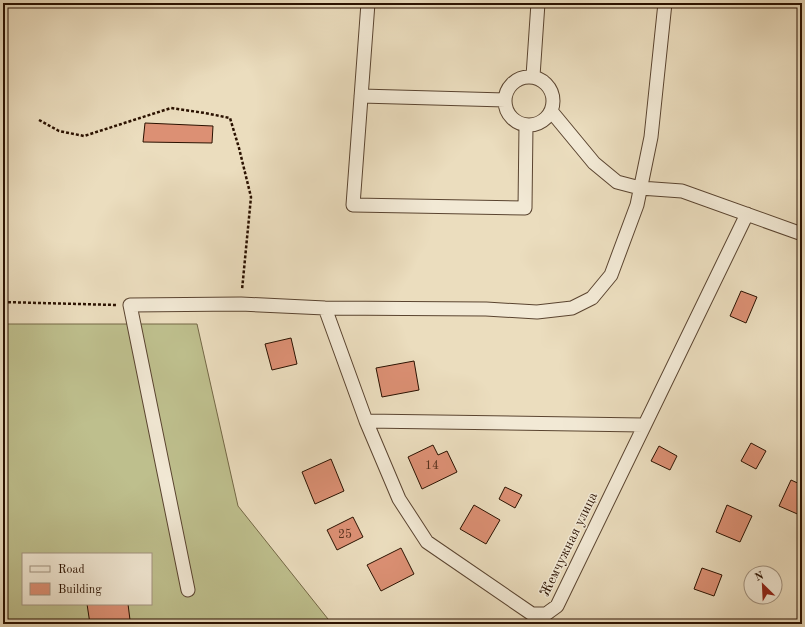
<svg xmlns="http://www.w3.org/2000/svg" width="805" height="627" font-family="'Old Standard TT',serif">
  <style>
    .grass { fill: #bebf8d; stroke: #746846; fill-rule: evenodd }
    .building { fill: #dc9074; stroke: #2a1100 }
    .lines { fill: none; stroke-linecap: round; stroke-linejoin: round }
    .minor-casing { stroke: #5a4430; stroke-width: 15 }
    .path { stroke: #2a1100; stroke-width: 2.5; stroke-dasharray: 3 2; stroke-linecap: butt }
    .minor { stroke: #f2e9d5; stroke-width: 13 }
    .labels { text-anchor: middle; stroke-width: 3; stroke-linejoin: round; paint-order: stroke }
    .number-label { font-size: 12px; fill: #56311d }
    .street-label { font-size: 14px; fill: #2a1100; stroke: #f2e9d5 }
  </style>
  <rect width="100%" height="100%" fill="#ebddbe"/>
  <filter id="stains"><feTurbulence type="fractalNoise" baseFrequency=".005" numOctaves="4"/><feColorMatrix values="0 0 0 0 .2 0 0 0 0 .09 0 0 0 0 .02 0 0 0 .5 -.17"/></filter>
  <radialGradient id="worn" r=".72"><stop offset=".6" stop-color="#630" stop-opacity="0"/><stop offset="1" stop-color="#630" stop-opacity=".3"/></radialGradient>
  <path class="grass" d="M 3,324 L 197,324 L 238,506 L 332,624 L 3,624 ZM 23,554 L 151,554 L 151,604 L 23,604 Z"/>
  <path class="building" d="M 145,123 L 213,126 L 212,143 L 143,142 Z
    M 741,291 L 757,297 L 746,323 L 730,316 Z
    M 291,338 L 297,364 L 272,370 L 265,344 Z
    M 414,361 L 419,390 L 382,397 L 376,368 Z
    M 751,443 L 766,451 L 756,469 L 741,461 Z
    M 433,445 L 438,455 L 447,451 L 457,472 L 422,489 L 408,457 Z
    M 659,446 L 677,456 L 670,470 L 651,461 Z
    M 331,459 L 344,491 L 315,504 L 302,472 Z
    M 791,480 L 802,485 L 802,516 L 779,506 Z
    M 505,487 L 522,495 L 515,508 L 499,499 Z
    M 474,505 L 500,520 L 486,544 L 460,529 Z
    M 727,505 L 752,516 L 740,542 L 716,532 Z
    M 353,517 L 363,537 L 337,550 L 327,530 Z
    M 401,548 L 414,574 L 381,591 L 367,565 Z
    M 702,568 L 722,575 L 714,596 L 694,589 Z
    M 87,604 L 128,604 L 130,620 L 90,624 Z"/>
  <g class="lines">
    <g class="minor-casing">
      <path id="minor" d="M 368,3 L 353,205 L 525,208 L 526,125
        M 533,76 L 538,3
        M505 101a24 24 0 1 1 48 0a24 24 0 1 1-48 0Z
        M 361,96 L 505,100
        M 551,111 L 594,163 L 617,182 L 640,188 L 682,191 L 802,234
        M 325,308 L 366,421 L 399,499 L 427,542 L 532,614 L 546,614 L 557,606 L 747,214
        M 366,421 L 643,425
        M 188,590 L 130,305 L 241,304 L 325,308 L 486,309 L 537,312 L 572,308 L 592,298 L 611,275 L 637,205 L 651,137 L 665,3"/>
    </g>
    <path class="path" d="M 39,120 L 59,131 L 84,136 L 171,108 L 205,113 L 230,118 L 239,148 L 251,197 L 242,290
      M 3,302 L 116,305"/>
    <use href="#minor" class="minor"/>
  </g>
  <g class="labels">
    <g class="number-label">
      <text x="432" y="469">14</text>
      <text x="345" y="538">25</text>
    </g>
    <g class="street-label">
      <text transform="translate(568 544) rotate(-64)" y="5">Жемчужная улица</text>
    </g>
  </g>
  <rect width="805" height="627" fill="none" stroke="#ebddbe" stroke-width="16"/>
  <rect x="4" y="4" width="797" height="619" fill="none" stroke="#2a1100" stroke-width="2"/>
  <rect x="8" y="8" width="789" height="611" fill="none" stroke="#2a1100"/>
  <rect x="22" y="553" width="130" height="52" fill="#f2e9d5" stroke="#a29380"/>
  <rect x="30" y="566" width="20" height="6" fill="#f2e9d5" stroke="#a29380"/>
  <text x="58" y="573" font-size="12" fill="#2a1100">Road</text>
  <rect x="30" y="583" width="20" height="12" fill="#dc9074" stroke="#a29380"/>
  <text x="58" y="593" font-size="12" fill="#2a1100">Building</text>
  <g transform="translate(763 585) rotate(336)"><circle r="19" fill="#f2e9d5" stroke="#a29380"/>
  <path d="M0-3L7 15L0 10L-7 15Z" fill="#8f2418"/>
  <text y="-6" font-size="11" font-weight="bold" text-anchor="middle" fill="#2a1100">N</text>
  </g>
  <rect width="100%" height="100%" filter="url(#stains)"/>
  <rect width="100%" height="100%" fill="url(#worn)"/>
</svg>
